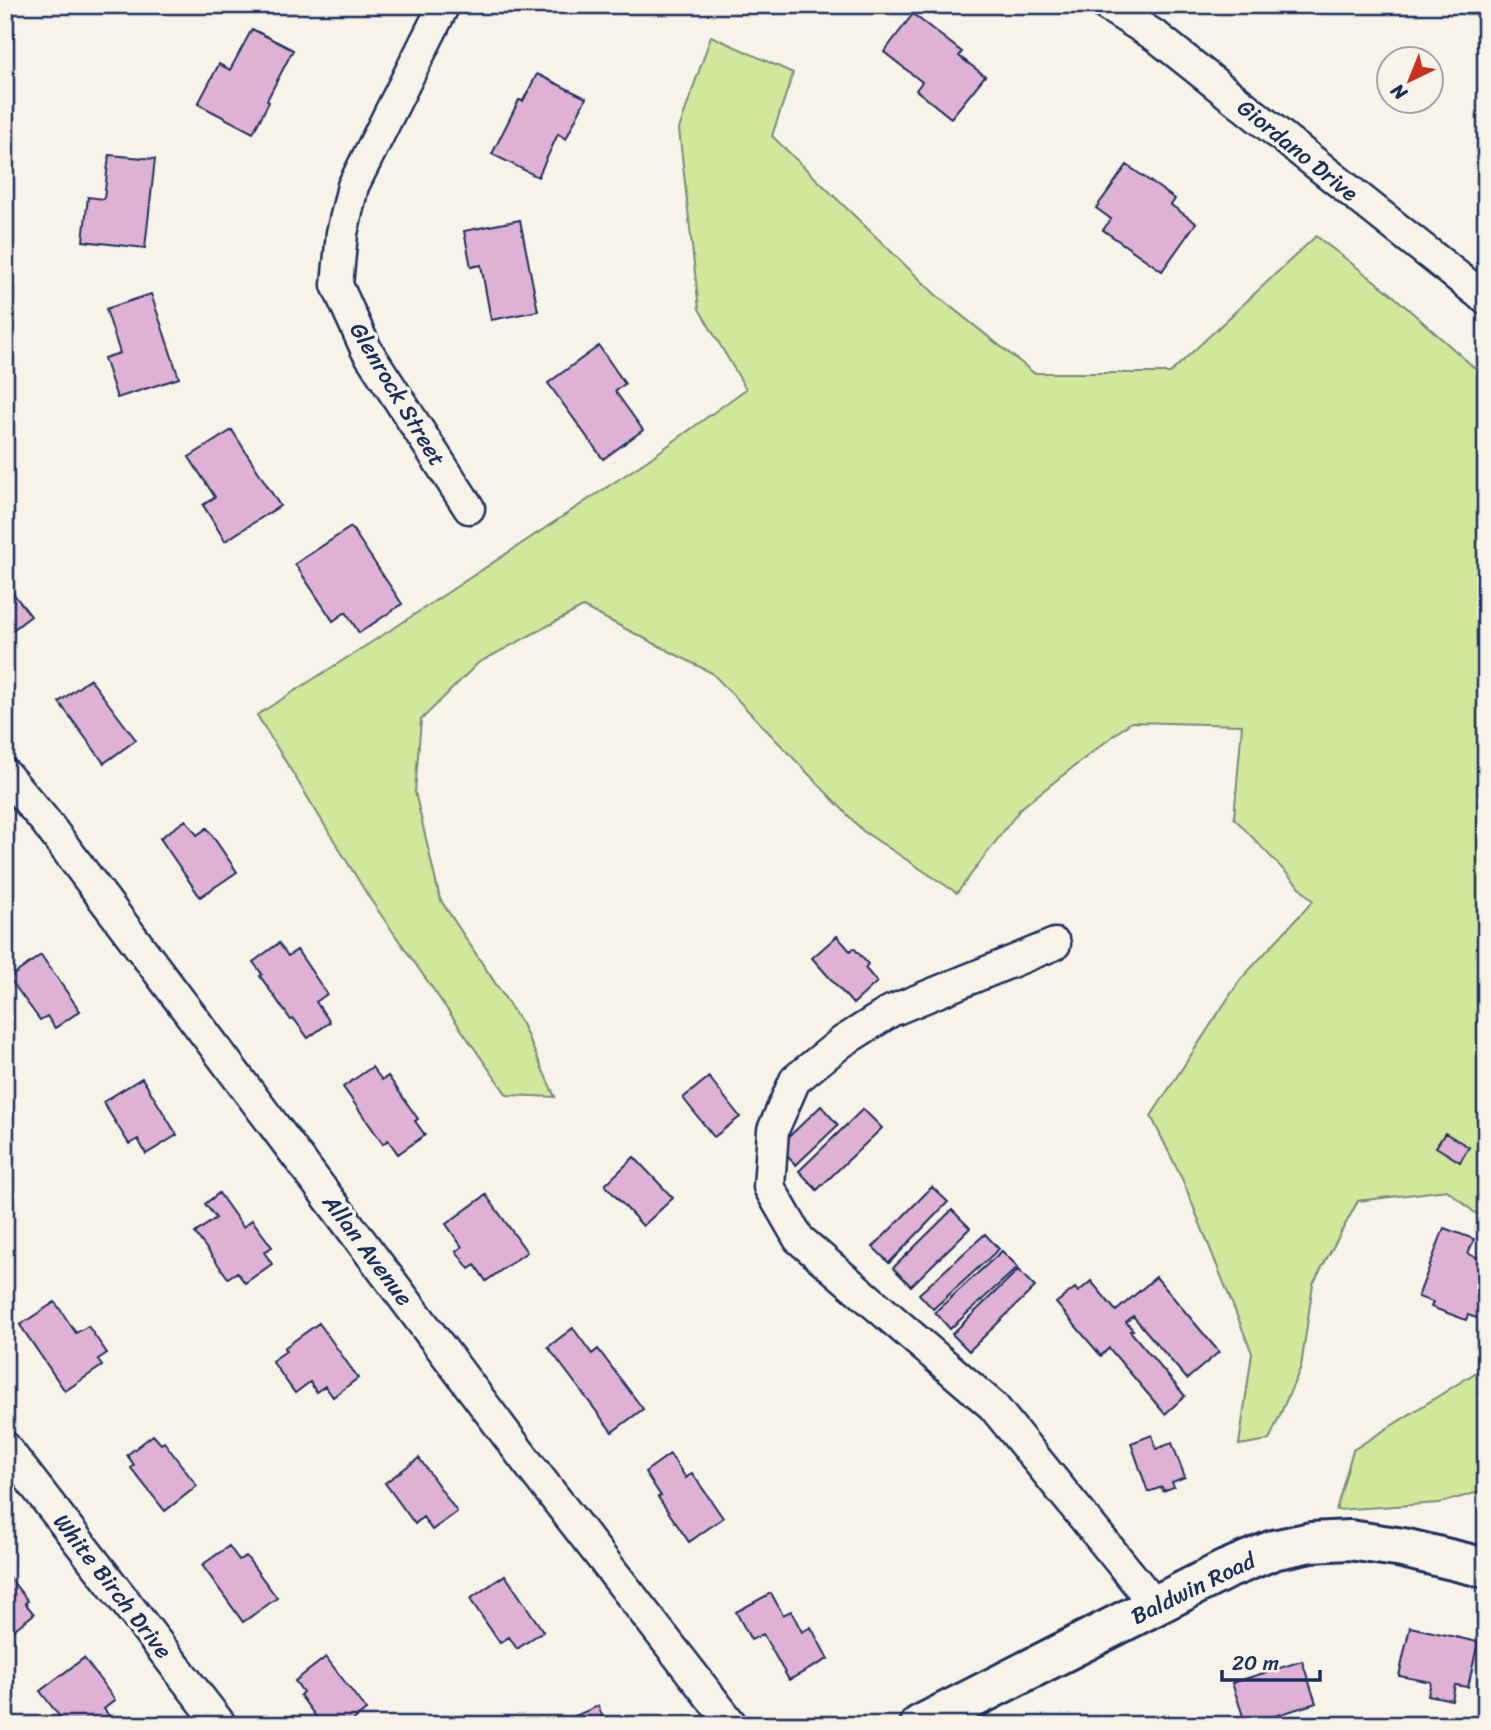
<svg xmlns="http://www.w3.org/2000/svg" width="1491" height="1730" font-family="Sriracha,sans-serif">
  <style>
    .green { fill: #d1e79b; stroke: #768b7c; stroke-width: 2 }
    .building { fill: #dfb2d5; stroke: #1b2f5e; stroke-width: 2 }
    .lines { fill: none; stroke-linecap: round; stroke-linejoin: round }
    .street-casing { stroke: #1b2f5e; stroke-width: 35 }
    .secondary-casing { stroke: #1b2f5e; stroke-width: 44 }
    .street { stroke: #f7f3e8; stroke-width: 30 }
    .secondary { stroke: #f7f3e8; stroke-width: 38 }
    .labels { text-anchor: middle; stroke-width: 7; stroke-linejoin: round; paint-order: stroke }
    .street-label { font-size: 23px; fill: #1b2f5e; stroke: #f7f3e8 }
  </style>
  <rect width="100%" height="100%" fill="#f7f3e8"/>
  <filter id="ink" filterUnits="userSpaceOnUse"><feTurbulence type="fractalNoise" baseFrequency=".0143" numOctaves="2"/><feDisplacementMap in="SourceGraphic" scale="14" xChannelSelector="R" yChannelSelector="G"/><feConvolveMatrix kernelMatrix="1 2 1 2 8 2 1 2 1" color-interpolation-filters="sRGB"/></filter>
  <g filter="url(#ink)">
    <path class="green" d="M 711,36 L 793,73 L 772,136 L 936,295 L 1034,373 L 1170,373 L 1316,236 L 1389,292 L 1486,378 L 1486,1222 L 1447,1190 L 1358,1201 L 1313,1284 L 1301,1367 L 1269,1440 L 1239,1445 L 1252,1353 L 1183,1181 L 1151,1116 L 1240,980 L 1313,901 L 1234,818 L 1242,725 L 1131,722 L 1021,808 L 957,893 L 863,831 L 712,673 L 583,607 L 478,663 L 421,720 L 415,792 L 440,899 L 522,1024 L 555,1097 L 507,1095 L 370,899 L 257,715 L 400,624 L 648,460 L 746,389 L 699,309 L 679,129 Z
      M 1486,1366 L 1486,1490 L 1440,1503 L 1336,1510 L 1353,1450 Z"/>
    <path class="building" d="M 913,14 L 962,52 L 959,56 L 985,76 L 951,118 L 916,90 L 922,82 L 884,52 Z
      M 252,29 L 293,50 L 267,100 L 269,102 L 253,133 L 198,104 L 219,64 L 230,70 Z
      M 537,74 L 586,98 L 566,139 L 558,134 L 538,177 L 492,154 L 519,100 L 523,101 Z
      M 109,155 L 155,159 L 145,248 L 83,241 L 88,197 L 104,199 Z
      M 1127,165 L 1175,199 L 1171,205 L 1196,223 L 1162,271 L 1103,230 L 1111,219 L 1096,208 Z
      M 520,220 L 538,311 L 491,320 L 481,265 L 471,267 L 464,231 Z
      M 151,294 L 179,378 L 117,398 L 104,358 L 120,353 L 106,309 Z
      M 599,346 L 625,384 L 615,391 L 643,430 L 603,459 L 548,383 Z
      M 232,430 L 280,506 L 225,541 L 203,505 L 215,497 L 189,457 Z
      M 351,527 L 402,604 L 359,633 L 346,612 L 333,621 L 295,564 Z
      M 5,583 L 31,616 L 5,636 Z
      M 90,679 L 136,740 L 104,763 L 59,702 Z
      M 186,820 L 197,835 L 207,828 L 237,872 L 200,897 L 160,838 Z
      M 837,936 L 850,951 L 854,948 L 868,964 L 865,968 L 877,982 L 853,1004 L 812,958 Z
      M 279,943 L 288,956 L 297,950 L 327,994 L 316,1002 L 330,1022 L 308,1038 L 294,1019 L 291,1020 L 260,976 L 262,974 L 253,962 Z
      M 41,955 L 80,1011 L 55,1028 L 47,1016 L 40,1020 L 9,978 Z
      M 372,1067 L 382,1080 L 388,1076 L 418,1119 L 415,1121 L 425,1135 L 398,1154 L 388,1140 L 383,1144 L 343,1087 Z
      M 709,1077 L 740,1117 L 714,1137 L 683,1098 Z
      M 142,1078 L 177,1135 L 146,1154 L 138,1139 L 129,1144 L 103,1102 Z
      M 821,1106 L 838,1125 L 796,1165 L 778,1147 Z
      M 863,1109 L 882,1128 L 817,1190 L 799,1171 Z
      M 1445,1133 L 1469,1147 L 1460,1162 L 1436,1147 Z
      M 634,1157 L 673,1198 L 643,1226 L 605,1185 Z
      M 932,1187 L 948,1202 L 889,1263 L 873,1247 Z
      M 219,1193 L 243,1227 L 252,1220 L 272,1247 L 264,1252 L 272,1264 L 245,1283 L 237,1272 L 228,1278 L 195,1233 L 216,1218 L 205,1204 Z
      M 486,1195 L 527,1252 L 486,1281 L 475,1265 L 469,1269 L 456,1251 L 462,1247 L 446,1224 Z
      M 952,1210 L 970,1228 L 911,1286 L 893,1268 Z
      M 1444,1228 L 1474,1239 L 1468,1254 L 1486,1261 L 1486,1310 L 1482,1320 L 1468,1315 L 1466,1320 L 1431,1307 L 1433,1302 L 1418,1297 Z
      M 985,1234 L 999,1249 L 933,1309 L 919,1294 Z
      M 1002,1251 L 1018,1267 L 950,1329 L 935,1312 Z
      M 1018,1270 L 1035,1287 L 969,1351 L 952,1334 Z
      M 1156,1277 L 1219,1352 L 1187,1379 L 1133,1316 L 1126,1322 L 1133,1330 L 1130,1331 L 1185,1396 L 1165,1414 L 1109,1348 L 1101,1356 L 1056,1303 L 1075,1288 L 1078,1292 L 1091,1281 L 1116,1311 Z
      M 55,1302 L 76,1333 L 88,1326 L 107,1353 L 98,1359 L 102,1366 L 65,1391 L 20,1325 Z
      M 319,1323 L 358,1378 L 333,1397 L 325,1386 L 316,1392 L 310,1382 L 295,1393 L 272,1361 L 286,1351 L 284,1348 Z
      M 573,1328 L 592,1354 L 598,1349 L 643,1409 L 612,1432 L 548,1347 Z
      M 153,1435 L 161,1444 L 164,1442 L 197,1486 L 165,1511 L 131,1468 L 134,1465 L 127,1455 Z
      M 1152,1435 L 1156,1449 L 1172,1443 L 1185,1477 L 1172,1482 L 1174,1487 L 1163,1491 L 1162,1487 L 1148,1492 L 1131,1443 Z
      M 670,1454 L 686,1478 L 692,1473 L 723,1518 L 689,1542 L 658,1497 L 661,1496 L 645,1472 Z
      M 419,1458 L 457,1512 L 432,1530 L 423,1517 L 415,1524 L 385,1483 Z
      M 229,1546 L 239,1560 L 246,1556 L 277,1598 L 243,1622 L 202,1565 Z
      M 5,1572 L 28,1601 L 25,1603 L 34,1614 L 7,1635 L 5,1633 Z
      M 505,1575 L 543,1631 L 517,1649 L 509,1637 L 500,1643 L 470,1599 Z
      M 771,1593 L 783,1615 L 791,1611 L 802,1632 L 811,1627 L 828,1659 L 789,1680 L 763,1634 L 751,1640 L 736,1612 Z
      M 1410,1627 L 1478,1642 L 1468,1687 L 1455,1685 L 1452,1700 L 1428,1695 L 1431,1682 L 1399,1676 Z
      M 326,1657 L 366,1710 L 347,1725 L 322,1725 L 300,1695 L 303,1692 L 295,1681 Z
      M 84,1658 L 115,1700 L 104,1709 L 116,1725 L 66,1725 L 40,1691 Z
      M 1302,1661 L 1316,1703 L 1246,1725 L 1232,1683 Z
      M 598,1706 L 606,1724 L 571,1725 L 568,1719 Z"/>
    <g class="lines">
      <g class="street-casing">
        <path id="street" d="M 444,5 L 353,186 L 342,233 L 337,285 L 366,349 L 469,508
          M 1106,5 L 1157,37 L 1486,299
          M 5,774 L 45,821 L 527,1462 L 732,1725
          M 1055,944 L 891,1011 L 842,1042 L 795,1080 L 773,1130 L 769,1187 L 799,1239 L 993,1406 L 1155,1605
          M 5,1447 L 221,1725"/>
      </g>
      <g class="secondary-casing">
        <path id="secondary" d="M 920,1725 L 1225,1570 L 1273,1550 L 1311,1542 L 1350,1540 L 1403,1548 L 1486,1568"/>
      </g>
      <use href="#street" class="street"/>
      <use href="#secondary" class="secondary"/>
    </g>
  </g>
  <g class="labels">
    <g class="street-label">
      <text transform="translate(1298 150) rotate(39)" y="8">Giordano Drive</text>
      <text transform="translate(398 394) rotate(59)" y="8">Glenrock Street</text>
      <text transform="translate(368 1250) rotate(53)" y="8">Allan Avenue</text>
      <text transform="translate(113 1586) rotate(52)" y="8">White Birch Drive</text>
      <text transform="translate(1193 1588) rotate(-26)" y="8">Baldwin Road</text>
    </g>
  </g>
  <rect width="1491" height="1730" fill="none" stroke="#f7f3e8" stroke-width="28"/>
  <rect x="14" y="14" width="1463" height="1702" fill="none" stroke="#1b2f5e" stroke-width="2.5" filter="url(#ink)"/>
  <g transform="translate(1410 80) rotate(223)"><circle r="33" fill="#f7f3e8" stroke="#9fa5b1" stroke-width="2"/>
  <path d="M0-5L12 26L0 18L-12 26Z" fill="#c8321e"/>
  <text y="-10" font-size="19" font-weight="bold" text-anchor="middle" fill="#1b2f5e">N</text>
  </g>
  <path d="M1222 1670v10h98v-10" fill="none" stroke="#1b2f5e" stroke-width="3.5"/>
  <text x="1232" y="1670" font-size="21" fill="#1b2f5e" stroke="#f7f3e8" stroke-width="5" paint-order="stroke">20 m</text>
</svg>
